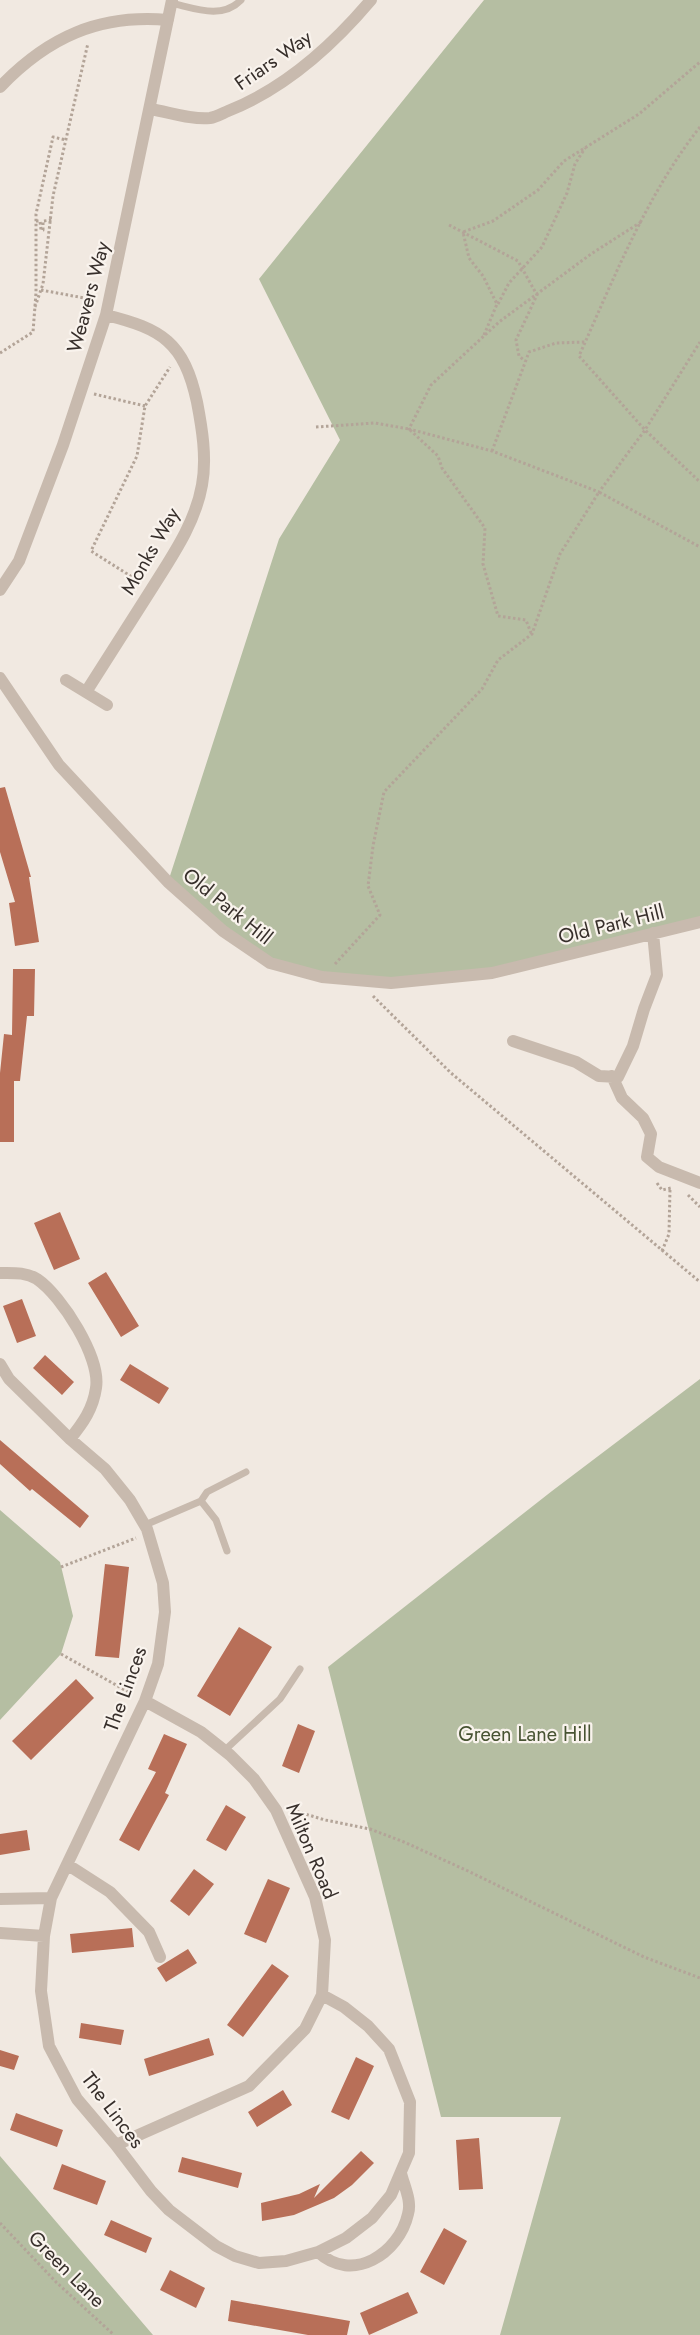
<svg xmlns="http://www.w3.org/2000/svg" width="700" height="2335" font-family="Jost,sans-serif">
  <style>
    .green { fill: #b5bea2 }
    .building { fill: #b86f58 }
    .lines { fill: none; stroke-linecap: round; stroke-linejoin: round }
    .path { stroke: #b3a498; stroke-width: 3; stroke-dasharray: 2.5 2.5; stroke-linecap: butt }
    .lane { stroke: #c8baae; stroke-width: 7 }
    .street { stroke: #c8baae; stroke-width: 12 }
    .labels { text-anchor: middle; stroke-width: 4.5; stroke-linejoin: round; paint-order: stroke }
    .street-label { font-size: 20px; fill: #372f2b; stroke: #f9f3ed }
    .park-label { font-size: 20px; fill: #475332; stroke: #f9f3ed }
  </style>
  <rect width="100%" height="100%" fill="#f1e9e1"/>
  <path class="green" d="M 484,0 L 700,0 L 700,922 L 492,973 L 391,983 L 270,963 L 168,882 L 279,539 L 340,440 L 259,279 Z
    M 700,1379 L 700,2335 L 500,2335 L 561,2117 L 441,2117 L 328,1667 L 552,1491 Z
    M 0,1510 L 60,1562 L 73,1616 L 61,1654 L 0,1720 Z
    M 0,2156 L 153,2335 L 0,2335 Z"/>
  <path class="building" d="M 5,787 L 31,877 L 29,877 L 39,942 L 15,946 L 9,903 L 15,902 L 0,852 L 0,788 Z
    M 13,969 L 35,969 L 34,1016 L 27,1016 L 20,1081 L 14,1081 L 14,1142 L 0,1142 L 0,1073 L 4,1034 L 12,1035 Z
    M 60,1212 L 80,1259 L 54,1270 L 34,1223 Z
    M 106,1272 L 139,1326 L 121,1337 L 88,1283 Z
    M 22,1299 L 36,1336 L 17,1343 L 3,1306 Z
    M 45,1355 L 74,1382 L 62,1395 L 33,1368 Z
    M 130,1364 L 169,1388 L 159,1404 L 120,1380 Z
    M 0,1440 L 89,1516 L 80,1528 L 32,1489 L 30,1491 L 0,1464 Z
    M 105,1564 L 129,1567 L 119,1658 L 95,1656 Z
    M 239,1627 L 272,1647 L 230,1716 L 197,1696 Z
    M 76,1679 L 94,1698 L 31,1760 L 12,1741 Z
    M 298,1724 L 315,1731 L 299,1773 L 282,1766 Z
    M 164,1734 L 187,1744 L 165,1793 L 169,1795 L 139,1851 L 119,1840 L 156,1772 L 148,1769 Z
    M 226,1805 L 246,1817 L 226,1851 L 206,1840 Z
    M 27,1830 L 30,1850 L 0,1855 L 0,1834 Z
    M 194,1869 L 214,1884 L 189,1916 L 170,1901 Z
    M 268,1879 L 290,1888 L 266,1943 L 244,1934 Z
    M 132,1928 L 134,1947 L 72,1953 L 70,1934 Z
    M 188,1949 L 197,1963 L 166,1982 L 157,1968 Z
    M 272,1964 L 289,1976 L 243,2037 L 227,2025 Z
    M 81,2023 L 124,2030 L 121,2045 L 79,2038 Z
    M 209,2038 L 214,2055 L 149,2076 L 144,2059 Z
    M 0,2050 L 19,2056 L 14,2070 L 0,2066 Z
    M 356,2057 L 374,2066 L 349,2120 L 331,2112 Z
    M 283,2090 L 292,2105 L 257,2127 L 248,2112 Z
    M 16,2113 L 63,2130 L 57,2147 L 10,2130 Z
    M 479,2138 L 483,2189 L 459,2190 L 456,2140 Z
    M 361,2151 L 374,2163 L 352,2185 L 334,2198 L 294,2215 L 262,2221 L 261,2203 L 299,2194 L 320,2184 L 314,2198 Z
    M 182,2157 L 242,2173 L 238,2188 L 178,2172 Z
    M 62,2164 L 106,2181 L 97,2205 L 53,2189 Z
    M 111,2220 L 152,2238 L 146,2253 L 104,2235 Z
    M 444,2228 L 467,2241 L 444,2285 L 420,2272 Z
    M 170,2270 L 205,2288 L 196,2308 L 160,2290 Z
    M 408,2292 L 418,2313 L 369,2335 L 360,2313 Z
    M 231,2300 L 350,2321 L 347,2335 L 308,2335 L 228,2321 Z"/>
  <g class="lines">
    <path class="path" d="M 700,127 C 647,194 614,278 579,356 L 645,430 L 700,482
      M 36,221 L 40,221 L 41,230 L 43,230 L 43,221 L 52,220
      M 641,222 L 591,254 L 499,322 L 431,385 L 409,429 L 492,451 L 599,492 L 645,430 L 700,342
      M 449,225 L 518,261 L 537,295 L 516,340 L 519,356 L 525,361
      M 41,290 L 95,300
      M 498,304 L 509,283 L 542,247 L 567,193 L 575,164 L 585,148
      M 35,307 L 43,284 L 53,196 L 88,43
      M 484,335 L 497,304 L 483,276 L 469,258 L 463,232 L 493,221 L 538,190 L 564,161 L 639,114 L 700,62
      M 0,353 L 33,332 L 36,293 L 36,214 L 53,137 L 66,140
      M 94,394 L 145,406
      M 316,427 L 375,423 L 409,429 L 438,456 L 442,468 L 485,528 L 483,564 L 498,616 L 526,620 L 531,633
      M 492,451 L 529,352 L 556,343 L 585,342
      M 140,582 L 91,551 L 137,456 L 145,406 L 170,367
      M 335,964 L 380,915 L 368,886 L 373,846 L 384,792 L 482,689 L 498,660 L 532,634 L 560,554 L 599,492 L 700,547
      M 373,996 L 451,1073 L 700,1282
      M 657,1183 L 662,1190 L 671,1188
      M 688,1195 L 700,1207
      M 662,1251 L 669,1234 L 670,1188
      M 61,1567 L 136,1538
      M 61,1654 L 132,1694
      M 292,1810 L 325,1820 L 370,1829 L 404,1842 L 468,1871 L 644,1957 L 700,1978
      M 0,2223 L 56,2282 L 114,2335"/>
    <path class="lane" d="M 171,3 C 194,8 222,20 241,0
      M 201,1501 L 216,1520 L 227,1551
      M 145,1525 L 201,1501 L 207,1492 L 246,1472
      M 225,1750 L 280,1699 L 300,1669"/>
    <path class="street" d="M 0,87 C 48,37 99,14 168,20
      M 150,109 C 169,112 191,120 210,118 C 216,117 223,113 228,111 C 284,89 333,45 371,0
      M 0,590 L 19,561 L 63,445 L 106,315 L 172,0
      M 0,678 L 59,765 L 168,882 L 223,931 L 270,963 L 322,977 L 391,983 L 492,973 L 700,922
      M 66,680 L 107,705
      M 86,692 C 107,659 128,626 149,593 C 170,559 195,525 202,485 C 207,458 202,428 197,402 C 184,342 162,329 106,315
      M 513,1041 L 576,1062 L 599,1076 L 618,1077 L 633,1046 L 644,1009 L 657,975 L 653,933
      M 612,1076 L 622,1098 L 643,1118 L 651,1134 L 647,1157 L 659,1167 L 700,1183
      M 0,1273 C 13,1273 26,1272 37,1279 C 62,1296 101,1358 96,1388 C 93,1409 83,1423 70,1439
      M 0,1364 L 9,1379 L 70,1439 L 105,1469 L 130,1500 L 147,1529 L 163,1583 L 165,1612 L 158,1664 L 145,1701 L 51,1898 L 44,1936 L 41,1991 L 49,2046 L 77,2099 L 116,2145 L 151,2191 L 169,2210 L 216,2246 L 235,2256 L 259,2263 L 286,2261 L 318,2252 L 346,2238 L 372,2218 L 391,2195 L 409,2153 L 410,2102 L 389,2049 L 368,2026 L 344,2007 L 322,1995
      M 68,1865 L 110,1892 L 149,1932 L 160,1957
      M 0,1899 L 51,1898
      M 0,1933 L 44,1936
      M 116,2145 L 249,2086 L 305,2029 L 322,1995 L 323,1976 L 325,1940 L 315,1897 L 276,1810 L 254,1779 L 230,1755 L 201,1732 L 145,1701
      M 318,2252 C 352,2284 399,2254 408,2214 C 412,2201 404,2186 401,2173"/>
  </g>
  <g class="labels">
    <g class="street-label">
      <text transform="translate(273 60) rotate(-35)" y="7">Friars Way</text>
      <text transform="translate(88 297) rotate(-75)" y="7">Weavers Way</text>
      <text transform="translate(150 551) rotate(-60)" y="7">Monks Way</text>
      <text transform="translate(228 906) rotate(39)" y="7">Old Park Hill</text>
      <text transform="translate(611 924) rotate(-14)" y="7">Old Park Hill</text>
      <text transform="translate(125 1689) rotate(-70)" y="7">The Linces</text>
      <text transform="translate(312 1851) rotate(67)" y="7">Milton Road</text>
      <text transform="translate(113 2110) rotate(53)" y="7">The Linces</text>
      <text transform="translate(67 2269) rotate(45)" y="7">Green Lane</text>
    </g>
    <g class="park-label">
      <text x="525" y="1741">Green Lane Hill</text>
    </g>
  </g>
</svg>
